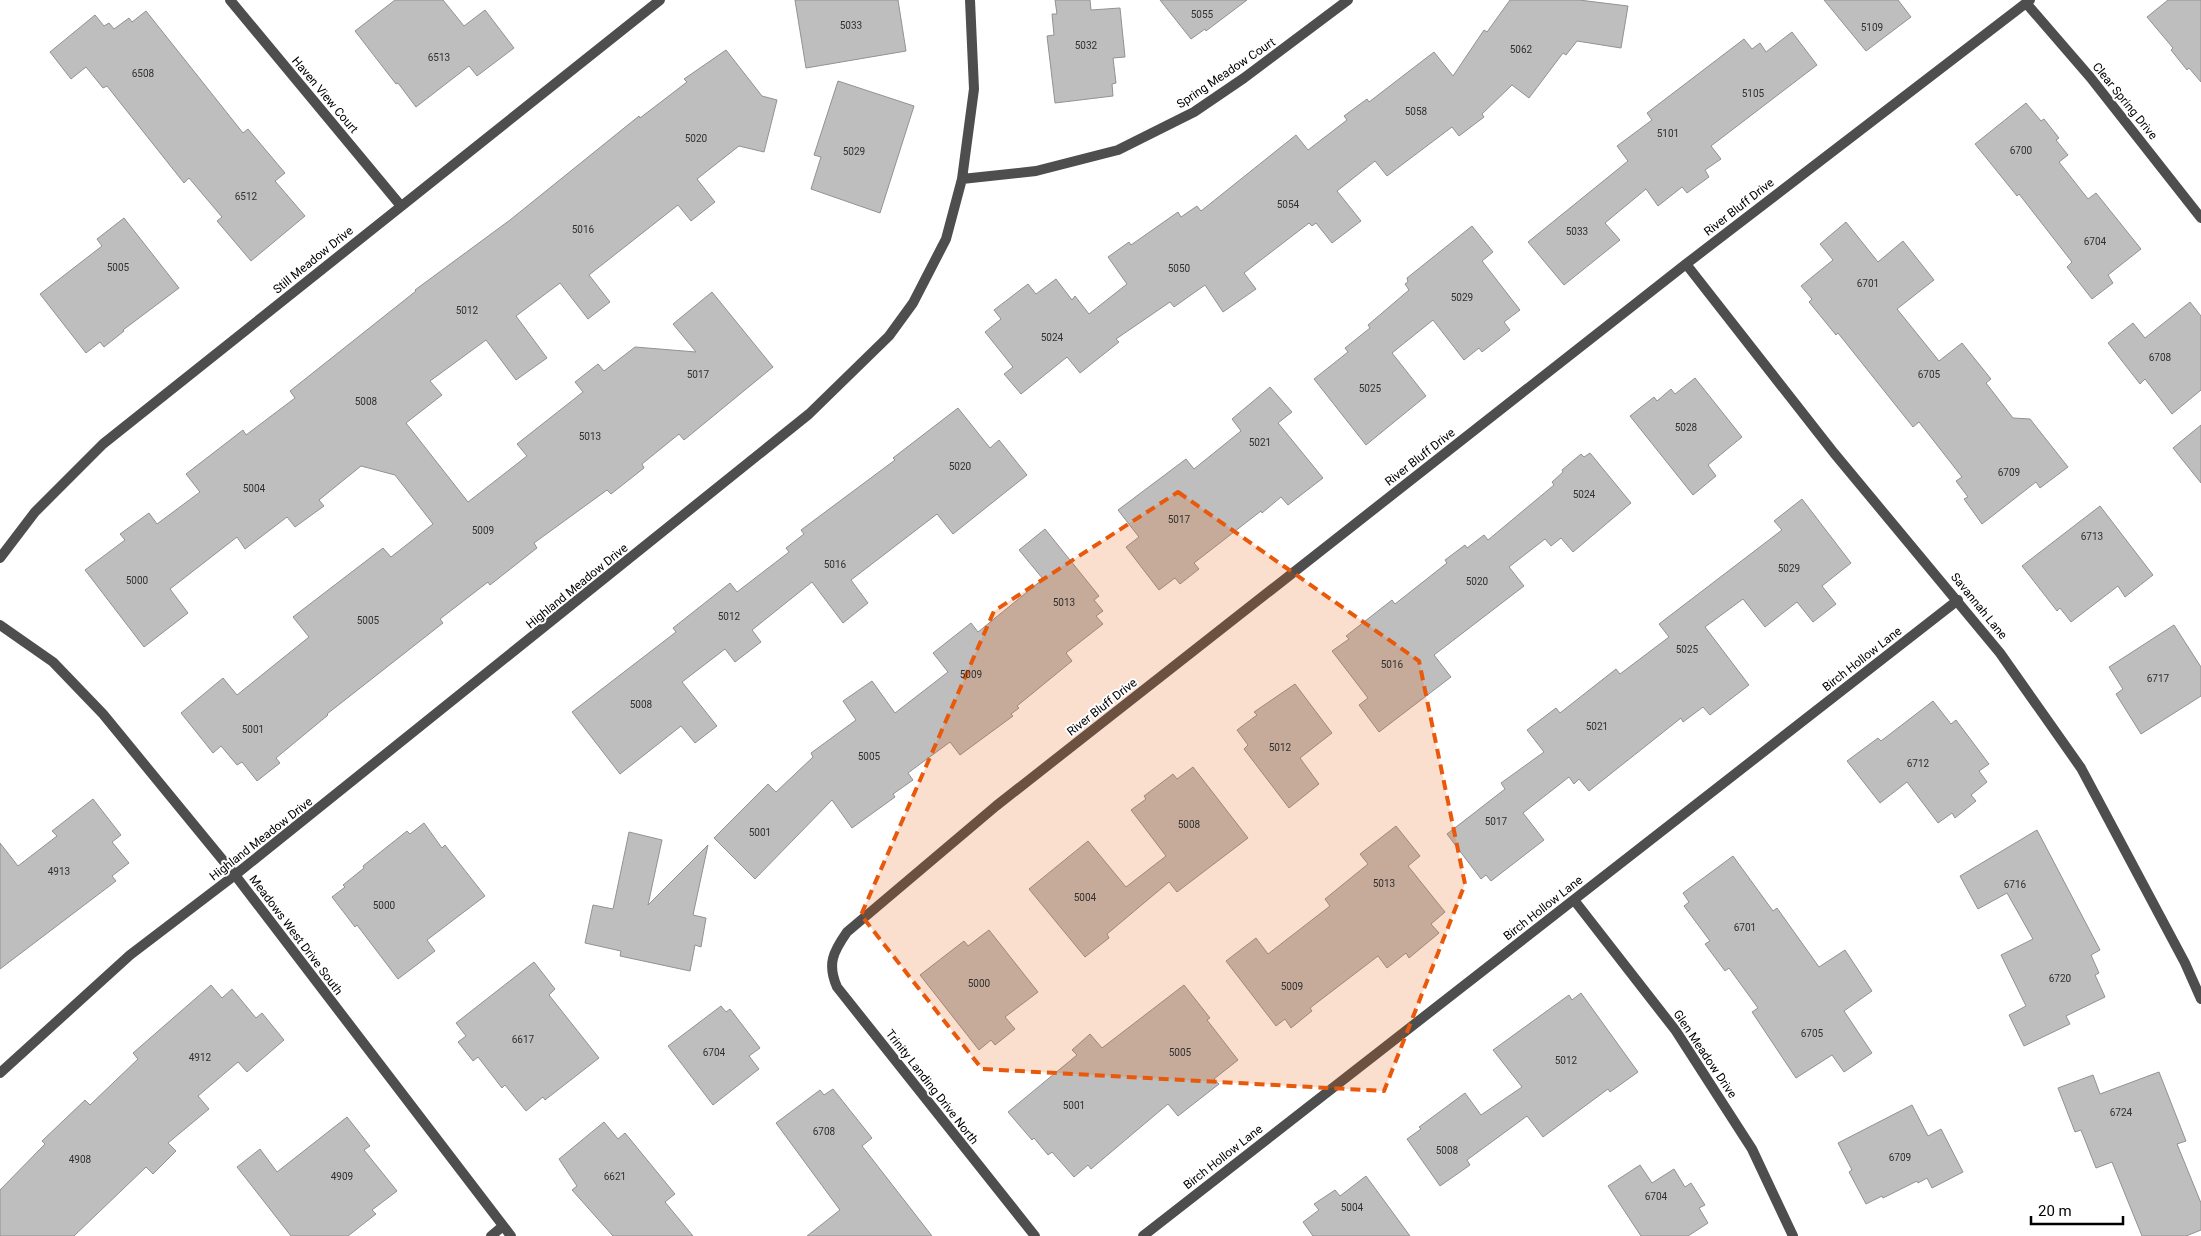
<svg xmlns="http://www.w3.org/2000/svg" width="2201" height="1236" font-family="Roboto,sans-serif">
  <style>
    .building { fill: #bebebe; stroke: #929292 }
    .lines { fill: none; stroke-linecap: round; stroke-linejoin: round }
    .street { stroke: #4e4e4e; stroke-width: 10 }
    .marked { fill: #e8590c; fill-opacity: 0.2; stroke: #e8590c; stroke-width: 4; stroke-dasharray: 10 6; stroke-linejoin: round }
    .labels { text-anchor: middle; stroke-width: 4; stroke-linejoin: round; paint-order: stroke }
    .number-label { font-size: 10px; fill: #303030 }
    .street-label { font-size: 12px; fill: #000; stroke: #fff }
  </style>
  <rect width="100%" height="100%" fill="#fff"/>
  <path class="building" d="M 395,0 L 443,0 L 464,26 L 485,10 L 514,48 L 477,76 L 469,66 L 416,107 L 398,83 L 396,84 L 355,31 Z
    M 795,0 L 898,0 L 906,51 L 806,68 Z
    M 1055,0 L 1090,0 L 1091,10 L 1120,8 L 1125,57 L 1113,58 L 1116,83 L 1112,84 L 1113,96 L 1055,103 L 1047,36 L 1054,35 L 1052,14 L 1057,14 Z
    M 1160,0 L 1247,0 L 1206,31 L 1205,29 L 1191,39 Z
    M 1510,0 L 1579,0 L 1628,6 L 1621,48 L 1577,41 L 1566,55 L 1563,53 L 1529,98 L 1512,85 L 1482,114 L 1484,117 L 1459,136 L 1452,127 L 1387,176 L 1375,161 L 1337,191 L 1361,221 L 1332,243 L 1316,223 L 1312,226 L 1309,223 L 1244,273 L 1256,289 L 1223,312 L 1205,285 L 1174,307 L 1170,302 L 1116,339 L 1119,342 L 1080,373 L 1067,357 L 1021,394 L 1004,374 L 1013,367 L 985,332 L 1001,319 L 994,310 L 1028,284 L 1036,294 L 1056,279 L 1072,300 L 1075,296 L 1089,314 L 1127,284 L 1108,257 L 1129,242 L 1131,245 L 1178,212 L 1181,217 L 1197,206 L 1201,211 L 1296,135 L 1308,150 L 1347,120 L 1344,116 L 1367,99 L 1369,102 L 1434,52 L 1453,76 L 1484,30 L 1487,32 Z
    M 1824,0 L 1898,0 L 1911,17 L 1866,51 Z
    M 2168,0 L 2201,0 L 2201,82 L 2189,68 L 2187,70 L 2171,50 L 2173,48 L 2147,17 Z
    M 146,11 L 243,133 L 248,129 L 285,173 L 275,181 L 305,216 L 251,261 L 217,221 L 222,217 L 189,178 L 184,183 L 107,86 L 103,88 L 86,67 L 71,79 L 50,52 L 95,15 L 104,26 L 109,23 L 114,29 L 129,18 L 132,22 Z
    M 1792,32 L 1817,65 L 1711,146 L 1721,159 L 1705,170 L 1709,177 L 1687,193 L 1682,187 L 1658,206 L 1646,189 L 1605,223 L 1620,240 L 1564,285 L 1528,242 L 1628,161 L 1617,146 L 1652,120 L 1647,113 L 1744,39 L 1752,49 L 1760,43 L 1766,52 Z
    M 726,50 L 762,96 L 777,100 L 764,152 L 739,146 L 697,179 L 715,202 L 691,221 L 678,205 L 589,275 L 610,302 L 588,319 L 560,283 L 516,316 L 547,358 L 516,380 L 486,340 L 430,381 L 442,395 L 406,423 L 468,502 L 527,456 L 517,444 L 583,392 L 575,382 L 598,364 L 604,371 L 635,347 L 696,352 L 673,324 L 712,292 L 773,367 L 684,440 L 679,434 L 642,464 L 644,468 L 611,494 L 607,490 L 534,543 L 537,548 L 490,585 L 488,582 L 440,619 L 443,623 L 327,714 L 328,715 L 276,758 L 280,763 L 257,781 L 242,762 L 237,765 L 221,746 L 213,753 L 181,713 L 223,678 L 237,695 L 309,637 L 293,617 L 383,548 L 391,557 L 433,524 L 395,475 L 361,466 L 319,500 L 324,506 L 295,527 L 287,517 L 245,549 L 237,537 L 170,589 L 188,613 L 144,647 L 85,570 L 125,540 L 120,534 L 149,513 L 157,524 L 200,492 L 186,474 L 243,430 L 246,435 L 295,398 L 290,391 L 416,291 L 415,290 L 510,220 L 639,116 L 640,118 L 687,82 L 684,79 Z
    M 838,81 L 914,106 L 880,213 L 811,189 L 821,157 L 814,155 Z
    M 2026,103 L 2041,121 L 2044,119 L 2059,138 L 2056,140 L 2068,155 L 2059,162 L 2088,199 L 2096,193 L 2141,249 L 2108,275 L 2113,283 L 2092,299 L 2067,267 L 2072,262 L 2019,194 L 2017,196 L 1975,144 Z
    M 124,218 L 179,288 L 123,330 L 124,331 L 104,347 L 100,342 L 86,353 L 40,294 L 102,246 L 97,239 Z
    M 1846,222 L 1878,262 L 1903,241 L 1934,280 L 1897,309 L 1939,361 L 1962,343 L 1991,379 L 1986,383 L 2013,418 L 2030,419 L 2068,467 L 2040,488 L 2036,482 L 1982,524 L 1964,499 L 1968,497 L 1956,481 L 1962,477 L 1919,422 L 1913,427 L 1838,333 L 1836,335 L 1809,302 L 1812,299 L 1801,286 L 1833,260 L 1820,244 Z
    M 1472,226 L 1493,252 L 1482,261 L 1520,310 L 1504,322 L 1510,330 L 1482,352 L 1479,348 L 1464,360 L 1433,320 L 1392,353 L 1426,396 L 1366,445 L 1314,379 L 1348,352 L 1345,348 L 1370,328 L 1368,325 L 1409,290 L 1405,284 L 1408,282 L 1407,278 Z
    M 2190,302 L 2201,316 L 2201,390 L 2172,414 L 2145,379 L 2140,384 L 2108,343 L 2133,323 L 2145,338 Z
    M 1695,378 L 1742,437 L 1708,465 L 1716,476 L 1693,495 L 1630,416 L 1654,397 L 1657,401 L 1671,389 L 1675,394 Z
    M 1270,387 L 1292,412 L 1278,423 L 1323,478 L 1288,505 L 1281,497 L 1262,513 L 1261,511 L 1194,563 L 1199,569 L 1180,584 L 1175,578 L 1159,590 L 1126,547 L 1139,537 L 1118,510 L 1186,459 L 1194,469 L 1241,431 L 1232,419 Z
    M 958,408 L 990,448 L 999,440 L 1027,475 L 953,534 L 937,514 L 851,580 L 868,603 L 843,623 L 812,582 L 752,630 L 761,642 L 735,662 L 725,649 L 682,682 L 717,726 L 695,743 L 681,726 L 620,774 L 572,712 L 676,632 L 673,628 L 730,583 L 737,592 L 789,552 L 786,548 L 804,534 L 801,530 L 895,460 L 893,458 Z
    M 2201,425 L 2201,483 L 2173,448 Z
    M 1590,453 L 1631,503 L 1573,552 L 1561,538 L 1551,546 L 1545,539 L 1509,567 L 1524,586 L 1434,655 L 1451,677 L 1379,732 L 1359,705 L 1368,698 L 1332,651 L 1349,639 L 1346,636 L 1392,600 L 1395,604 L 1447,563 L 1445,560 L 1465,545 L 1467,548 L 1484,535 L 1488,540 L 1554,485 L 1552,482 L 1563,472 L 1562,470 L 1581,454 L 1584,457 Z
    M 1802,499 L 1851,563 L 1822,586 L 1836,604 L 1813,622 L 1797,602 L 1765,627 L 1743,599 L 1705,627 L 1749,685 L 1710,715 L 1703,707 L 1683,722 L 1681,718 L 1589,791 L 1579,779 L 1574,784 L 1569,777 L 1523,813 L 1544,840 L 1491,881 L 1486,875 L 1481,879 L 1447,834 L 1505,789 L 1501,783 L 1544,752 L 1527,730 L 1556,708 L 1560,713 L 1616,669 L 1620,674 L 1669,637 L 1659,624 L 1782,530 L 1774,521 Z
    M 2100,506 L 2153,575 L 2125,597 L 2118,586 L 2071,622 L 2060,608 L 2057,611 L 2022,566 Z
    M 1045,529 L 1099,596 L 1094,600 L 1103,611 L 1096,616 L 1103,624 L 1066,653 L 1072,661 L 1017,706 L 1019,708 L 1011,714 L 1013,716 L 960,755 L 950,742 L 908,773 L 913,780 L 893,794 L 895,797 L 852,828 L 832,800 L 755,879 L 714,838 L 768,784 L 776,792 L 813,757 L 811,753 L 856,720 L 843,701 L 872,681 L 895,713 L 948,672 L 933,653 L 971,623 L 978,632 L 1043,579 L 1019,550 Z
    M 2174,625 L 2201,667 L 2201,696 L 2141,734 L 2116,694 L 2123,689 L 2109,667 Z
    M 1295,684 L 1332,733 L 1300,758 L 1319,784 L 1289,808 L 1244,749 L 1248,745 L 1237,730 L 1257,715 L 1254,712 Z
    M 1933,701 L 1951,724 L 1956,720 L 1989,764 L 1979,771 L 1987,782 L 1971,795 L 1976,801 L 1955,818 L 1952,813 L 1938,823 L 1907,782 L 1880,803 L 1847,761 L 1878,738 L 1881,741 Z
    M 1193,767 L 1248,838 L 1177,892 L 1169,882 L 1107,934 L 1109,938 L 1085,957 L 1029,889 L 1088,841 L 1126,887 L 1166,856 L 1131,810 L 1146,799 L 1144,796 L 1173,774 L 1177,779 Z
    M 93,799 L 121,835 L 112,842 L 129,863 L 112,876 L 116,881 L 0,969 L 0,843 L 18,866 L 57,836 L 52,831 Z
    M 424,823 L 442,848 L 445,845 L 485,896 L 427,940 L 435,951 L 398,979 L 357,925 L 355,927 L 332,897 L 345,887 L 343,885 L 364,868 L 363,866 L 407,831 L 410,834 Z
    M 1396,826 L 1420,856 L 1408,866 L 1445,912 L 1431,924 L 1439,933 L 1409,958 L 1406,953 L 1387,968 L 1378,956 L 1310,1008 L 1312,1011 L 1291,1028 L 1285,1019 L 1276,1026 L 1226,961 L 1256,938 L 1268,954 L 1330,906 L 1325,899 L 1368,864 L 1360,854 Z
    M 2037,830 L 2100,950 L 2091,955 L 2099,973 L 2095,975 L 2105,997 L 2066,1016 L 2070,1024 L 2024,1046 L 2009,1015 L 2026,1006 L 2001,955 L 2033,939 L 2007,893 L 1978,909 L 1960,876 Z
    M 629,832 L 662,840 L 648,905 L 708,845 L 693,915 L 706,918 L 701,947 L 695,945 L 690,971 L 620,956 L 621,951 L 585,943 L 593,905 L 613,909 Z
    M 1733,856 L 1773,911 L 1777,908 L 1819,967 L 1845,950 L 1872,991 L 1844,1011 L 1872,1053 L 1844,1072 L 1832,1055 L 1796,1078 L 1752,1012 L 1758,1008 L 1729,968 L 1725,971 L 1705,944 L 1710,941 L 1684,906 L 1689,902 L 1683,893 Z
    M 989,930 L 1038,992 L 1005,1017 L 1015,1029 L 995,1045 L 991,1040 L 979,1050 L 920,975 L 964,941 L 968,946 Z
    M 534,962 L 555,989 L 549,995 L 599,1058 L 545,1100 L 543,1097 L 526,1111 L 505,1085 L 502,1088 L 478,1057 L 473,1061 L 458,1042 L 466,1036 L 456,1023 Z
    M 211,985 L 222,998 L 232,989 L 256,1018 L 262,1013 L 284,1040 L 247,1072 L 238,1062 L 198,1096 L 209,1109 L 168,1143 L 176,1151 L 153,1174 L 146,1167 L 74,1236 L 0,1236 L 0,1190 L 45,1144 L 42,1141 L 85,1100 L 90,1105 L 138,1059 L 133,1053 Z
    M 1184,985 L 1210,1018 L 1207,1020 L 1238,1060 L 1214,1079 L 1219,1084 L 1178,1116 L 1168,1104 L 1091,1169 L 1088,1165 L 1074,1177 L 1052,1152 L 1048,1155 L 1034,1138 L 1032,1140 L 1008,1112 L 1077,1055 L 1072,1050 L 1090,1034 L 1102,1048 Z
    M 1581,993 L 1638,1072 L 1610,1092 L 1608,1089 L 1543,1137 L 1527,1116 L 1467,1160 L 1470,1165 L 1440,1186 L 1407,1139 L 1421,1129 L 1419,1127 L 1465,1093 L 1481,1115 L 1522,1087 L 1493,1050 L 1569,995 L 1572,1000 Z
    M 721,1006 L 726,1012 L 730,1009 L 760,1048 L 749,1056 L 759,1069 L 713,1105 L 668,1046 Z
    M 2159,1072 L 2186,1141 L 2177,1144 L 2201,1203 L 2201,1230 L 2186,1236 L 2142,1236 L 2112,1162 L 2096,1168 L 2081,1130 L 2075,1132 L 2058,1088 L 2093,1075 L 2100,1094 Z
    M 833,1089 L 872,1138 L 862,1146 L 932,1236 L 807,1236 L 840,1210 L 776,1123 L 820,1090 L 824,1095 Z
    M 1912,1105 L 1928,1136 L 1941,1129 L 1963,1172 L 1932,1188 L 1927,1178 L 1918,1183 L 1917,1181 L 1883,1198 L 1882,1196 L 1866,1204 L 1849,1172 L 1852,1170 L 1838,1143 Z
    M 347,1117 L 370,1146 L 364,1150 L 397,1191 L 372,1210 L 376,1214 L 348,1236 L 291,1236 L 237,1167 L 260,1149 L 277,1172 Z
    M 604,1122 L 618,1139 L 625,1133 L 675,1194 L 665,1202 L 693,1236 L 613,1236 L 572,1190 L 577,1186 L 559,1159 Z
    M 1640,1165 L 1652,1183 L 1674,1169 L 1685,1187 L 1691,1183 L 1705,1205 L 1699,1208 L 1708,1223 L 1688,1236 L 1641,1236 L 1608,1186 Z
    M 1366,1176 L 1410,1236 L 1313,1236 L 1303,1222 L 1319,1210 L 1314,1204 L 1335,1190 L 1340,1196 Z"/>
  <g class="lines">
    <path class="street" d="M 230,0 L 401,206
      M 2026,3 L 2090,77 L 2201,218
      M 962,179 L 1036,171 L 1118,150 L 1194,112 L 1244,78 L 1348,0
      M 1686,264 L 1834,453 L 2000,653 L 2081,768 L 2185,963 L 2201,999
      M 0,558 L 35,512 L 103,444 L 660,0
      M 0,625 L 53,662 L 103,714 L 235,875 L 511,1236
      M 1574,900 L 1676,1031 L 1752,1149 L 1793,1236
      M 0,1073 L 130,955 L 235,875 L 809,414 L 889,336 L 913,303 L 946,239 L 962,179 L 974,89 L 970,0
      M 491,1236 L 503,1226
      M 1035,1236 L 837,987 C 827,964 833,952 847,932 L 996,806 L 1686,264 L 2030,0
      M 1143,1236 L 1958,600"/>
  </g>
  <path class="marked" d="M 1178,492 L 1419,661 L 1465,884 L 1384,1091 L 982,1069 L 861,915 L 994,611 Z"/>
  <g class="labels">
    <g class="number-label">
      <text x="1202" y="18">5055</text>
      <text x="851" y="29">5033</text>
      <text x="1872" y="31">5109</text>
      <text x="1086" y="49">5032</text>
      <text x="1521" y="53">5062</text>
      <text x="439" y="61">6513</text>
      <text x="143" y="77">6508</text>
      <text x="1753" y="97">5105</text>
      <text x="1416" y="115">5058</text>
      <text x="1668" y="137">5101</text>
      <text x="696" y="142">5020</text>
      <text x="2021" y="154">6700</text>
      <text x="854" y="155">5029</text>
      <text x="246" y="200">6512</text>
      <text x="1288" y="208">5054</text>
      <text x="583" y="233">5016</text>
      <text x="1577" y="235">5033</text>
      <text x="2095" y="245">6704</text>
      <text x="118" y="271">5005</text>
      <text x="1179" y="272">5050</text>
      <text x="1868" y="287">6701</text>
      <text x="1462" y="301">5029</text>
      <text x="467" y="314">5012</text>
      <text x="1052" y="341">5024</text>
      <text x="2160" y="361">6708</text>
      <text x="698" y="378">5017</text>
      <text x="1929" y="378">6705</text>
      <text x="1370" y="392">5025</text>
      <text x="366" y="405">5008</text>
      <text x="1686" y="431">5028</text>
      <text x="590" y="440">5013</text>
      <text x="1260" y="446">5021</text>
      <text x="960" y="470">5020</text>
      <text x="2009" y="476">6709</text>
      <text x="254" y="492">5004</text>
      <text x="1584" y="498">5024</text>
      <text x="1179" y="523">5017</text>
      <text x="483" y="534">5009</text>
      <text x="2092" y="540">6713</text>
      <text x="835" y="568">5016</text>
      <text x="1789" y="572">5029</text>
      <text x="137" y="584">5000</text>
      <text x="1477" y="585">5020</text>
      <text x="1064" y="606">5013</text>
      <text x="729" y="620">5012</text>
      <text x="368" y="624">5005</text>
      <text x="1687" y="653">5025</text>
      <text x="1392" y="668">5016</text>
      <text x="971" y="678">5009</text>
      <text x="2158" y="682">6717</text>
      <text x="641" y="708">5008</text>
      <text x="1597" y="730">5021</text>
      <text x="253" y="733">5001</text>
      <text x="1280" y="751">5012</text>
      <text x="869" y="760">5005</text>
      <text x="1918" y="767">6712</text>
      <text x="1496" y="825">5017</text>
      <text x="1189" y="828">5008</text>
      <text x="760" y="836">5001</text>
      <text x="59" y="875">4913</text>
      <text x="1384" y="887">5013</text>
      <text x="2015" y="888">6716</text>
      <text x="1085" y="901">5004</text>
      <text x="384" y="909">5000</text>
      <text x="1745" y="931">6701</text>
      <text x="2060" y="982">6720</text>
      <text x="979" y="987">5000</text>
      <text x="1292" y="990">5009</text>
      <text x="1812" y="1037">6705</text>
      <text x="523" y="1043">6617</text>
      <text x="714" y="1056">6704</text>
      <text x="1180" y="1056">5005</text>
      <text x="200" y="1061">4912</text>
      <text x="1566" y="1064">5012</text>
      <text x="1074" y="1109">5001</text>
      <text x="2121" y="1116">6724</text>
      <text x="824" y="1135">6708</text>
      <text x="1447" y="1154">5008</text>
      <text x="1900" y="1161">6709</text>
      <text x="80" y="1163">4908</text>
      <text x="342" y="1180">4909</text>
      <text x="615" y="1180">6621</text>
      <text x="1656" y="1200">6704</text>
      <text x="1352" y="1211">5004</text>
    </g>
    <g class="street-label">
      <text transform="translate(1226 73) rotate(-34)" y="4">Spring Meadow Court</text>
      <text transform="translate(325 95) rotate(50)" y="4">Haven View Court</text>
      <text transform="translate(2125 101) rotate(51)" y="4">Clear Spring Drive</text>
      <text transform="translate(1739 207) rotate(-38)" y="4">River Bluff Drive</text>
      <text transform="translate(313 260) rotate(-39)" y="4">Still Meadow Drive</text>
      <text transform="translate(1420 457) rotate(-38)" y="4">River Bluff Drive</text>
      <text transform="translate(577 586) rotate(-39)" y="4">Highland Meadow Drive</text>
      <text transform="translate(1979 606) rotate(51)" y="4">Savannah Lane</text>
      <text transform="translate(1862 659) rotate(-38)" y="4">Birch Hollow Lane</text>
      <text transform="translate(1102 707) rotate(-38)" y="4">River Bluff Drive</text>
      <text transform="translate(261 839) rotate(-38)" y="4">Highland Meadow Drive</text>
      <text transform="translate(1543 908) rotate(-38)" y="4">Birch Hollow Lane</text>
      <text transform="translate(296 935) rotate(53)" y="4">Meadows West Drive South</text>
      <text transform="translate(1705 1054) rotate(56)" y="4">Glen Meadow Drive</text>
      <text transform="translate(932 1087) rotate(52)" y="4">Trinity Landing Drive North</text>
      <text transform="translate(1223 1157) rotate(-38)" y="4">Birch Hollow Lane</text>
    </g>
  </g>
  <path d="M2031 1216v8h92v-8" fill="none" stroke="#000000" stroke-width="2.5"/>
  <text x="2038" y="1216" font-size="15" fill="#000000" stroke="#ffffff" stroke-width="4" paint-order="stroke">20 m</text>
</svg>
